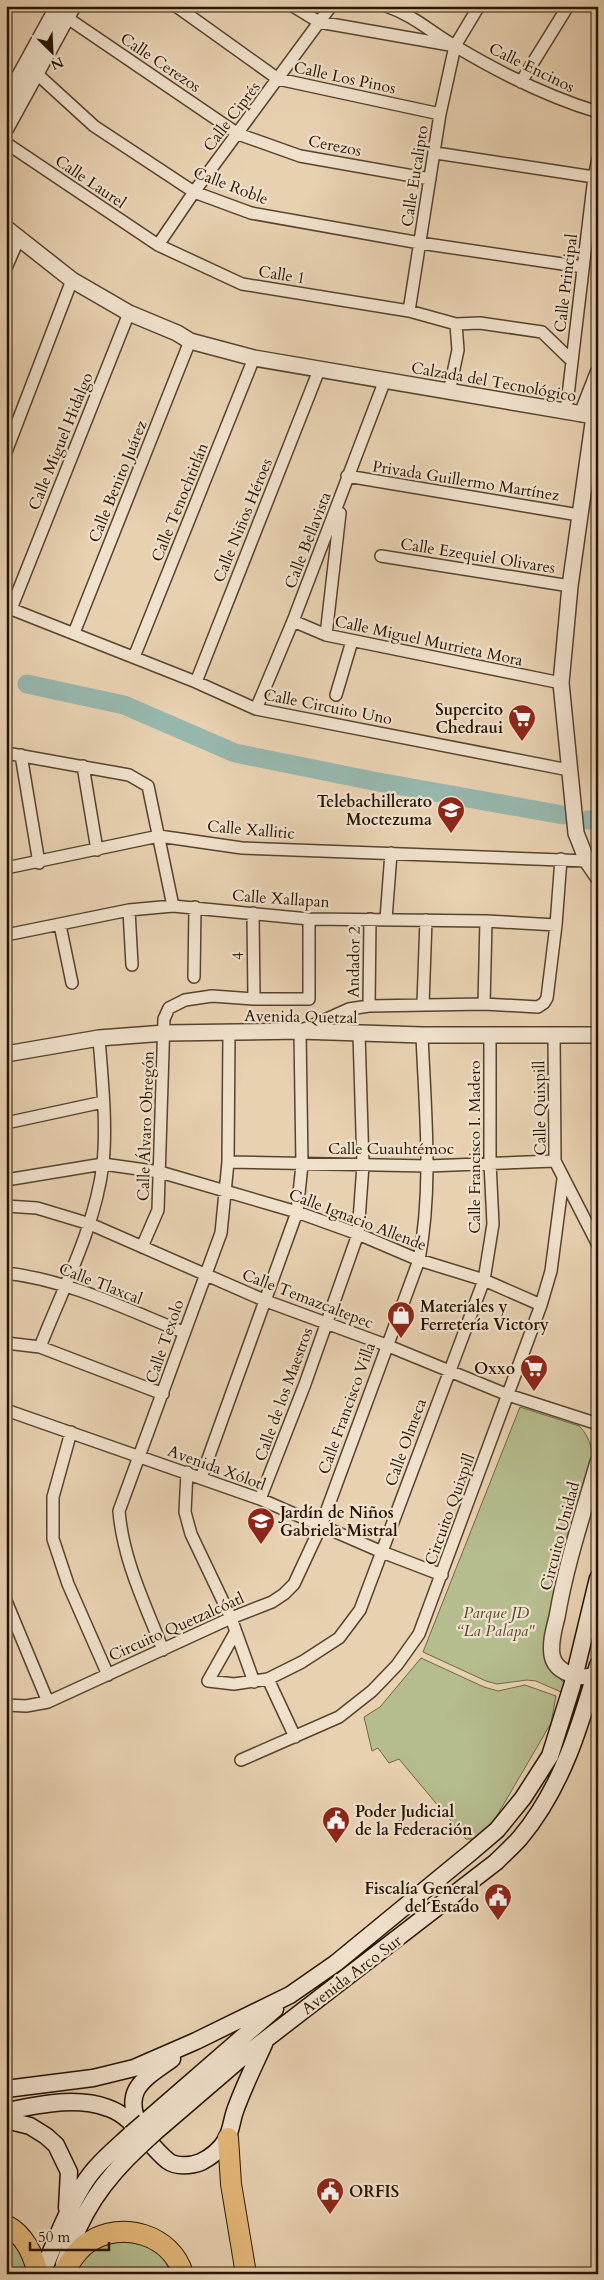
<svg xmlns="http://www.w3.org/2000/svg" width="604" height="2280" font-family="Cardo,serif">
  <style>
    .green { fill: #b5bc8d; stroke: #6e6846 }
    .lines { fill: none; stroke-linecap: round; stroke-linejoin: round }
    .river { stroke: #97b7ad; stroke-width: 19 }
    .minor-casing { stroke: #56432c; stroke-width: 14 }
    .tertiary-casing { stroke: #56432c; stroke-width: 18 }
    .secondary-casing { stroke: #261400; stroke-width: 19 }
    .trunk-casing { stroke: #261400; stroke-width: 22 }
    .minor { stroke: #f0e1cc; stroke-width: 11 }
    .tertiary { stroke: #f0e1cc; stroke-width: 15 }
    .secondary { stroke: #f0e1cc; stroke-width: 16 }
    .trunk { stroke: #e4b878; stroke-width: 20 }
    .secondary-bridge-casing { stroke: #261400; stroke-width: 19; stroke-linecap: butt }
    .secondary-bridge { stroke: #f0e1cc; stroke-width: 16 }
    .labels { text-anchor: middle; stroke-width: 4.5; stroke-linejoin: round; paint-order: stroke }
    .street-label { font-size: 16px; fill: #261400; stroke: #f0e1cc }
    .poi-label { font-size: 16px; font-weight: bold; fill: #261400; stroke: #f0e1cc; text-anchor: end }
    .park-label { font-size: 16px; font-style: italic; fill: #51462a; stroke: #f0e1cc }
  </style>
  <rect width="100%" height="100%" fill="#e8d1b1"/>
  <filter id="stains"><feTurbulence type="fractalNoise" baseFrequency=".004" numOctaves="4"/><feColorMatrix values="0 0 0 0 .2 0 0 0 0 .09 0 0 0 0 .02 0 0 0 .5 -.17"/></filter>
  <radialGradient id="worn" r=".72"><stop offset=".6" stop-color="#630" stop-opacity="0"/><stop offset="1" stop-color="#630" stop-opacity=".3"/></radialGradient>
  <path class="green" d="M 520,1407 L 579,1426 C 591,1437 593,1453 593,1469 L 554,1668 L 559,1678 L 565,1684 L 561,1692 L 536,1681 L 527,1680 L 497,1684 L 486,1681 L 423,1652 Z
    M 421,1658 L 484,1687 L 498,1691 L 525,1685 L 556,1696 L 551,1723 L 491,1826 L 476,1839 L 466,1839 L 399,1759 L 389,1763 L 378,1748 L 372,1751 L 364,1717 L 380,1707 Z
    M 6,2238 C 18,2247 25,2258 26,2274 L 6,2274 Z
    M 137,2241 C 155,2249 164,2256 171,2274 L 75,2274 C 86,2240 108,2242 137,2241 Z"/>
  <g class="lines">
    <path class="river" d="M 27,684 L 124,705 L 235,753 L 373,781 L 563,815
      M 588,820 L 598,819"/>
    <g class="minor-casing">
      <path id="minor" d="M 176,6 L 278,79 L 440,114
        M 293,6 L 319,22 L 450,45
        M 386,6 C 415,16 429,31 455,46 C 500,73 548,97 598,112
        M 66,17 L 238,134 L 300,156 L 430,179
        M 36,73 L 94,126 L 194,192 L 251,213 L 420,243 L 583,267
        M 521,82 L 568,6
        M 6,143 L 158,245 L 242,284 L 409,311 L 456,324 L 480,323 L 542,332 L 572,361
        M 436,153 L 594,177
        M 158,245 L 194,192 L 331,6
        M 6,268 L 19,238
        M 409,311 L 440,114 L 455,46 L 479,6
        M 449,392 L 458,350 L 456,324
        M 566,412 L 594,177 L 598,159
        M 6,452 L 72,280
        M 347,476 L 579,515
        M 381,556 L 570,586
        M 6,607 L 196,682 L 256,709 L 569,770
        M 11,609 L 129,313
        M 293,621 L 326,635 L 561,683
        M 74,633 L 190,341
        M 326,635 L 340,513
        M 134,657 L 254,358
        M 196,682 L 319,370
        M 336,695 L 352,641
        M 256,709 L 293,621 L 385,380
        M 6,753 L 129,775 L 148,786 L 173,906
        M 21,755 L 39,863
        M 83,766 L 97,850
        M 6,868 L 159,836 L 242,848 L 587,861
        M 129,910 L 132,965
        M 253,913 L 254,999
        M 386,919 L 391,853
        M 60,925 L 72,983
        M 6,935 L 129,910 L 173,906 L 309,919 L 486,921 L 556,925
        M 194,977 L 195,907
        M 423,1004 L 426,920
        M 484,1004 L 486,921
        M 369,1006 L 370,919
        M 554,1034 L 555,1161 L 598,1245
        M 6,1123 L 103,1102
        M 228,1162 L 428,1166 L 555,1161
        M 6,1180 L 103,1164 L 160,1172 L 297,1212 L 358,1234 L 419,1260 L 484,1280 L 541,1305
        M 6,1206 L 37,1208 L 90,1224 L 266,1301 L 386,1345 L 508,1395 L 598,1424
        M 142,1247 L 158,1210 L 164,1019 L 169,1008 L 185,1000 L 212,996 L 254,999 L 309,999 L 309,919
        M 6,1273 C 68,1280 126,1309 183,1332
        M 6,1343 L 40,1347 L 163,1394
        M 40,1347 C 63,1288 95,1228 103,1164 C 107,1123 102,1079 99,1038
        M 6,1410 L 260,1499 L 382,1552 L 442,1575
        M 71,1432 L 53,1497 L 53,1539 L 68,1584 L 108,1675
        M 187,1472 L 185,1512 L 191,1534 L 231,1618 L 254,1682
        M 201,1478 L 297,1212 L 302,1165 L 300,1031 L 349,1009 L 369,1006 L 484,1004 L 538,1007 L 544,1003 L 547,998 L 556,925 L 561,859
        M 260,1499 L 305,1384 L 358,1234 L 363,1165 L 359,1034
        M 6,1601 L 48,1702
        M 235,1633 L 208,1681 L 234,1684 L 268,1679 L 302,1662 L 339,1638 L 360,1610 L 484,1280 L 493,1224 L 490,1163 L 490,1034
        M 163,1650 C 145,1604 123,1560 119,1511 L 221,1233 L 228,1162 L 229,1033
        M 268,1679 L 295,1737
        M 6,1705 L 26,1706 L 48,1702 L 231,1618 L 272,1602 L 284,1594 L 294,1584 L 321,1526 L 419,1260 C 433,1186 425,1110 422,1035
        M 241,1760 L 339,1717 L 372,1691 L 397,1665 L 419,1634 L 541,1305 L 551,1271 L 563,1179"/>
    </g>
    <g class="tertiary-casing">
      <path id="tertiary" d="M 6,101 L 58,6
        M 6,128 L 73,6
        M 6,228 L 72,280 L 129,313 L 177,333 L 190,341 L 254,358 L 594,416
        M 597,409 L 594,416 L 570,586 L 561,683 L 576,833 L 587,861 L 598,877
        M 582,414 L 598,373
        M 6,1054 L 99,1038 L 165,1033 L 300,1031 L 422,1035 L 598,1035
        M 595,1675 C 580,1680 555,1673 552,1655 C 550,1642 554,1629 557,1617 C 566,1564 583,1514 598,1462"/>
    </g>
    <g class="secondary-casing">
      <path id="secondary" d="M 6,2089 L 93,2078 L 134,2068 L 196,2041 L 290,1995 L 336,1963 L 470,1853 L 497,1830 L 523,1798 L 550,1756 L 572,1686 L 598,1578
        M 6,2111 C 40,2105 75,2096 108,2108 C 133,2116 148,2145 168,2161 C 176,2167 191,2166 201,2162 C 211,2157 220,2150 226,2140 C 231,2132 232,2119 235,2111 C 243,2088 254,2066 264,2044
        M 6,2120 L 30,2126 L 46,2136 L 56,2145 L 69,2172 L 67,2208
        M 145,2122 L 275,2009
        M 142,2132 C 121,2092 140,2081 172,2059
        M 154,2133 L 239,2060 L 496,1862 C 504,1854 513,1846 520,1838 C 562,1788 580,1726 598,1665
        M 64,2264 C 81,2213 102,2181 141,2145
        M 42,2274 C 54,2244 66,2213 83,2185 C 95,2165 114,2150 131,2134"/>
    </g>
    <g class="trunk-casing">
      <path id="trunk" d="M 228,2138 L 231,2184 L 246,2274
        M 6,2225 C 25,2235 33,2254 38,2274
        M 62,2274 C 70,2263 77,2249 89,2242 C 122,2220 172,2235 183,2274"/>
    </g>
    <use href="#minor" class="minor"/>
    <use href="#tertiary" class="tertiary"/>
    <use href="#secondary" class="secondary"/>
    <use href="#trunk" class="trunk"/>
    <g class="secondary-bridge-casing">
      <path id="secondary-bridge" d="M 131,2134 L 145,2122
        M 141,2145 L 154,2133"/>
    </g>
    <use href="#secondary-bridge" class="secondary-bridge"/>
  </g>
  <defs>
    <g id="supermarket-pin" transform="scale(1.4375)"><path d="M0 17L-7.5 6A9.5 9.5 0 1 1 7.5 6Z" fill="#8f2418" stroke="#f0e1cc"/><path d="M-6-5.5h2.5l.6 2H6L4.5 2H-2.5L-4.4-4H-6ZM-1.5 3.2a1.3 1.3 0 1 0 .1 0ZM3 3.2a1.3 1.3 0 1 0 .1 0Z" fill="#fff"/></g>
    <g id="school-pin" transform="scale(1.4375)"><path d="M0 17L-7.5 6A9.5 9.5 0 1 1 7.5 6Z" fill="#8f2418" stroke="#f0e1cc"/><path d="M0-5L7-2L0 1L-7-2ZM-4 1L0 2.5L4 1V4Q0 6-4 4Z" fill="#fff"/></g>
    <g id="shop-pin" transform="scale(1.4375)"><path d="M0 17L-7.5 6A9.5 9.5 0 1 1 7.5 6Z" fill="#8f2418" stroke="#f0e1cc"/><path d="M-5-2.5h2.3a2.7 3.5 0 0 1 5.4 0H5L5.5 6h-11ZM-1.5-2.5h3a1.5 2.3 0 0 0-3 0Z" fill="#fff"/></g>
    <g id="civic-pin" transform="scale(1.4375)"><path d="M0 17L-7.5 6A9.5 9.5 0 1 1 7.5 6Z" fill="#8f2418" stroke="#f0e1cc"/><path d="M-.6-6.5H3V-4.5H.6V-3L4-1V1h2V6H-6V1h2V-1L-.6-3ZM-1.2 2.5V6h2.4V2.5Z" fill="#fff"/></g>
  </defs>
  <g fill-rule="evenodd">
    <use href="#supermarket-pin" x="522" y="718"/>
    <use href="#school-pin" x="451" y="810"/>
    <use href="#shop-pin" x="401" y="1315"/>
    <use href="#supermarket-pin" x="534" y="1368"/>
    <use href="#school-pin" x="261" y="1521"/>
    <use href="#civic-pin" x="336" y="1820"/>
    <use href="#civic-pin" x="498" y="1897"/>
    <use href="#civic-pin" x="330" y="2191"/>
  </g>
  <g class="labels">
    <g class="street-label">
      <text transform="translate(161 62) rotate(34)" y="6">Calle Cerezos</text>
      <text transform="translate(532 67) rotate(26)" y="6">Calle Encinos</text>
      <text transform="translate(345 77) rotate(12)" y="6">Calle Los Pinos</text>
      <text transform="translate(231 116) rotate(-53)" y="6">Calle Ciprés</text>
      <text transform="translate(335 145) rotate(11)" y="6">Cerezos</text>
      <text transform="translate(414 176) rotate(-81)" y="6">Calle Eucalipto</text>
      <text transform="translate(91 181) rotate(34)" y="6">Calle Laurel</text>
      <text transform="translate(231 185) rotate(21)" y="6">Calle Roble</text>
      <text transform="translate(282 274) rotate(9)" y="6">Calle 1</text>
      <text transform="translate(565 283) rotate(-83)" y="6">Calle Principal</text>
      <text transform="translate(494 381) rotate(10)" y="6">Calzada del Tecnológico</text>
      <text transform="translate(60 441) rotate(-68)" y="6">Calle Miguel Hidalgo</text>
      <text transform="translate(466 480) rotate(9)" y="6">Privada Guillermo Martínez</text>
      <text transform="translate(117 481) rotate(-68)" y="6">Calle Benito Juárez</text>
      <text transform="translate(179 502) rotate(-68)" y="6">Calle Tenochtitlán</text>
      <text transform="translate(242 520) rotate(-68)" y="6">Calle Niños Héroes</text>
      <text transform="translate(307 540) rotate(-69)" y="6">Calle Bellavista</text>
      <text transform="translate(478 555) rotate(9)" y="6">Calle Ezequiel Olivares</text>
      <text transform="translate(429 640) rotate(12)" y="6">Calle Miguel Murrieta Mora</text>
      <text transform="translate(328 706) rotate(11)" y="6">Calle Circuito Uno</text>
      <text transform="translate(251 829) rotate(5)" y="6">Calle Xallitic</text>
      <text transform="translate(281 898) rotate(4)" y="6">Calle Xallapan</text>
      <text transform="translate(237 956) rotate(-91)" y="6">4</text>
      <text transform="translate(353 962) rotate(-89)" y="6">Andador 2</text>
      <text transform="translate(301 1016) rotate(1)" y="6">Avenida Quetzal</text>
      <text transform="translate(539 1108) rotate(-91)" y="6">Calle Quixpill</text>
      <text transform="translate(145 1126) rotate(-88)" y="6">Calle Álvaro Obregón</text>
      <text transform="translate(474 1147) rotate(-90)" y="6">Calle Francisco I. Madero</text>
      <text x="391" y="1154">Calle Cuauhtémoc</text>
      <text transform="translate(358 1219) rotate(21)" y="6">Calle Ignacio Allende</text>
      <text transform="translate(101 1283) rotate(21)" y="6">Calle Tlaxcal</text>
      <text transform="translate(308 1298) rotate(21)" y="6">Calle Temazcaltepec</text>
      <text transform="translate(164 1341) rotate(-71)" y="6">Calle Texolo</text>
      <text transform="translate(283 1394) rotate(-70)" y="6">Calle de los Maestros</text>
      <text transform="translate(346 1408) rotate(-70)" y="6">Calle Francisco Villa</text>
      <text transform="translate(405 1442) rotate(-70)" y="6">Calle Olmeca</text>
      <text transform="translate(217 1467) rotate(20)" y="6">Avenida Xólotl</text>
      <text transform="translate(449 1509) rotate(-70)" y="6">Circuito Quixpill</text>
      <text transform="translate(559 1536) rotate(-75)" y="6">Circuito Unidad</text>
      <text transform="translate(176 1626) rotate(-24)" y="6">Circuito Quetzalcóatl</text>
      <text transform="translate(351 1974) rotate(-37)" y="6">Avenida Arco Sur</text>
    </g>
    <g class="poi-label">
      <text x="503" y="715">Supercito<tspan x="503" dy="18">Chedraui</tspan></text>
      <text x="432" y="807">Telebachillerato<tspan x="432" dy="18">Moctezuma</tspan></text>
      <text x="420" y="1312" text-anchor="start">Materiales y<tspan x="420" dy="18">Ferretería Victory</tspan></text>
      <text x="515" y="1374">Oxxo</text>
      <text x="280" y="1518" text-anchor="start">Jardín de Niños<tspan x="280" dy="18">Gabriela Mistral</tspan></text>
      <text x="355" y="1817" text-anchor="start">Poder Judicial<tspan x="355" dy="18">de la Federación</tspan></text>
      <text x="479" y="1894">Fiscalía General<tspan x="479" dy="18">del Estado</tspan></text>
      <text x="349" y="2197" text-anchor="start">ORFIS</text>
    </g>
    <g class="park-label">
      <text x="496" y="1618">Parque JD<tspan x="496" dy="18">“La Palapa"</tspan></text>
    </g>
  </g>
  <rect width="604" height="2280" fill="none" stroke="#e8d1b1" stroke-width="25"/>
  <rect x="8" y="8" width="589" height="2265" fill="none" stroke="#261400" stroke-width="2.5"/>
  <rect x="12" y="12" width="579" height="2255" fill="none" stroke="#261400"/>
  <g transform="translate(52 52) rotate(156)" stroke="#f0e1cc" stroke-width="4" paint-order="stroke">
  <path d="M0-4L9 19L0 12L-9 19Z" fill="#261400"/>
  <text y="-8" font-size="14" font-weight="bold" text-anchor="middle" fill="#261400">N</text>
  </g>
  <path d="M30 2242v8h79v-8" fill="none" stroke="#261400" stroke-width="2.5"/>
  <text x="38" y="2242" font-size="15" fill="#261400" stroke="#f0e1cc" stroke-width="4" paint-order="stroke">50 m</text>
  <rect width="100%" height="100%" filter="url(#stains)"/>
  <rect width="100%" height="100%" fill="url(#worn)"/>
</svg>
